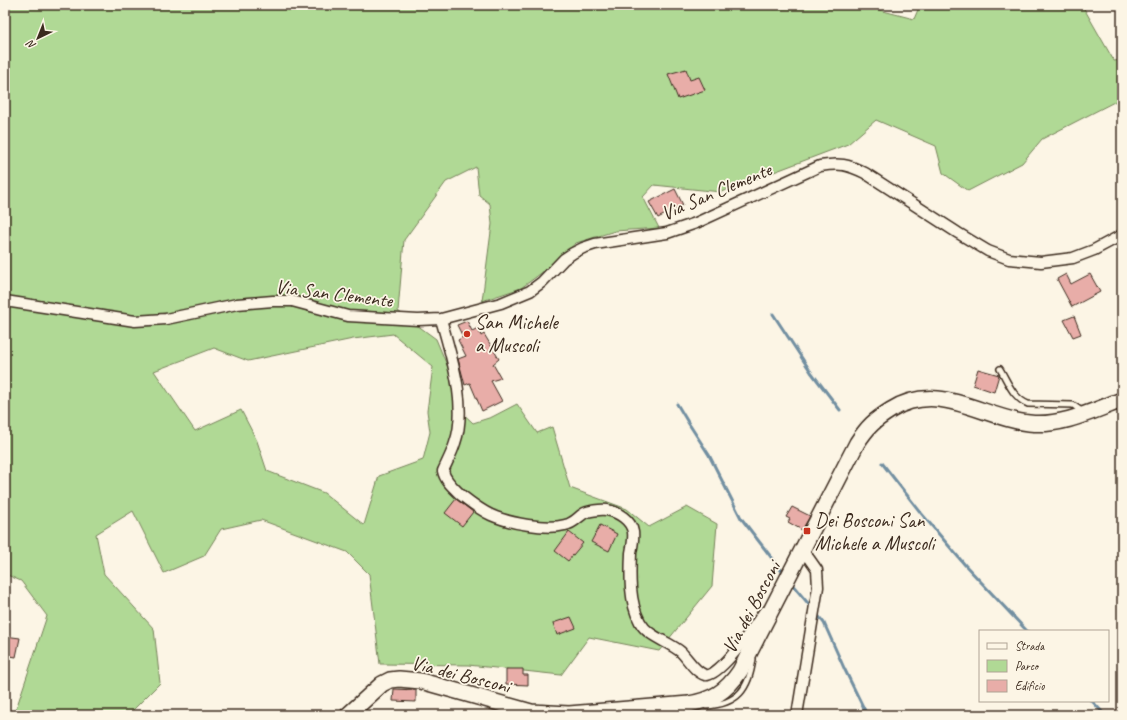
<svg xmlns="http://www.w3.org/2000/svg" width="1127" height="720" font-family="Caveat,sans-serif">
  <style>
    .green { fill: #b0d995; stroke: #76825a; fill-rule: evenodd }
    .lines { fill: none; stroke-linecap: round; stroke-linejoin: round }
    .stream { stroke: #728fa1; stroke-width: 3 }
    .building { fill: #e8ada8; stroke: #3b2a1e }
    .lane-casing { stroke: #3b2a1e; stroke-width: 8 }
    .street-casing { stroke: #3b2a1e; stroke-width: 13 }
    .secondary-casing { stroke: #3b2a1e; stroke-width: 18 }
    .lane { stroke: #fcf5e5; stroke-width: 5 }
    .street { stroke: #fcf5e5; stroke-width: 10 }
    .secondary { stroke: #fcf5e5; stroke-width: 15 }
    .poi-dot { fill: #c8321e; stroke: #fcf5e5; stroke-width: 1.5 }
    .labels { text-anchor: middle; stroke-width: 3.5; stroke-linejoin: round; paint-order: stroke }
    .street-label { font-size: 20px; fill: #3b2a1e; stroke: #fcf5e5 }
    .poi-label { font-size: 20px; fill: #3b2a1e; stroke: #fcf5e5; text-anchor: start }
  </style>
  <rect width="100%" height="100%" fill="#fcf5e5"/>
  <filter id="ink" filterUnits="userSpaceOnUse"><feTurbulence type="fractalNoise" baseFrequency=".025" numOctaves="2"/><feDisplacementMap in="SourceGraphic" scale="8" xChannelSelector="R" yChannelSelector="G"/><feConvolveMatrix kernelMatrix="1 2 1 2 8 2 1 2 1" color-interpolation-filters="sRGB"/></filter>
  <g filter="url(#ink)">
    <path class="green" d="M 5,5 L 771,5 L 774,9 L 812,5 L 860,5 L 914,19 L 920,5 L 1082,5 L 1114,61 L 1122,60 L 1122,98 L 1042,139 L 1022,163 L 968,191 L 943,173 L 936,146 L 876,120 L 848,144 L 721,192 L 654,185 L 643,197 L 659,228 L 615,231 L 576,243 L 540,274 L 521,288 L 482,301 L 492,224 L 490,204 L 479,195 L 476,167 L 446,182 L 404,240 L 398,311 L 436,339 L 449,370 L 456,407 L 473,423 L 492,417 L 517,404 L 537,433 L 552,427 L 570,488 L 627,509 L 649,527 L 687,507 L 717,524 L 712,586 L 659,651 L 589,637 L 561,675 L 468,665 L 380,664 L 369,574 L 347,552 L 261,520 L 221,529 L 204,556 L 164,573 L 133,511 L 96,534 L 104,574 L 154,629 L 160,683 L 128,715 L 14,715 L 47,616 L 21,581 L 5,574 ZM 393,334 L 433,367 L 427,411 L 430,432 L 423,460 L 379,476 L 364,525 L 324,493 L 267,471 L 257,441 L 241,410 L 195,431 L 154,371 L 214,348 L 248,361 L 353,339 Z"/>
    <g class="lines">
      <path class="stream" d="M 773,314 L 811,372 L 840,410
        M 677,404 L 689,424 L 709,455 L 741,518 L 784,574
        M 882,463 L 921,513 L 965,565 L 1027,631
        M 790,582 L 812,608
        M 816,613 L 824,623 L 844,668 L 867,715
        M 1092,701 L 1105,715"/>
    </g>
    <path class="building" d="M 686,69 L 690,80 L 699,77 L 705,90 L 678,99 L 668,74 Z
      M 675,189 L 683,205 L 658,218 L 649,202 Z
      M 1066,274 L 1071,284 L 1090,274 L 1100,292 L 1072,307 L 1057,279 Z
      M 1074,316 L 1081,334 L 1073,337 L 1064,320 Z
      M 467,321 L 472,331 L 478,328 L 481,336 L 484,334 L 499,359 L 493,364 L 501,378 L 491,381 L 502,401 L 482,411 L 470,383 L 465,385 L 458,359 L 466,356 L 458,340 L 463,337 L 457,325 Z
      M 978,369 L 999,375 L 994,392 L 973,385 Z
      M 456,499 L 473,512 L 462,526 L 445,513 Z
      M 792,507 L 810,516 L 802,530 L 788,522 L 790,519 L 786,517 Z
      M 600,525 L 617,534 L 609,551 L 591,542 Z
      M 569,532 L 583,543 L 568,561 L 555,551 Z
      M 571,617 L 576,628 L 557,635 L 553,623 Z
      M 5,636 L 20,638 L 16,657 L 5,655 L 6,648 L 5,648 Z
      M 506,669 L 523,669 L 523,675 L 528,675 L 528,685 L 506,684 Z
      M 394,689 L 416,690 L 416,702 L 393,701 Z"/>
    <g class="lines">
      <g class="lane-casing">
        <path id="lane" d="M 1000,369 C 1008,382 1013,398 1028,404 L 1073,405 L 1083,412
          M 706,706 C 738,704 749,689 753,659"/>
      </g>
      <g class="street-casing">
        <path id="street" d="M 5,301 L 135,321 L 166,319 L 237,304 L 273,301 L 292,301 L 348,316 L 418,320 L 441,319 L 501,303 L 530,291 L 542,282 L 564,259 L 573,253 L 583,248 L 595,244 L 667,233 L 696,223 L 820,166 C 840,163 847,164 865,173 L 958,233 L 988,251 L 1009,259 L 1041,262 L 1073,258 L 1094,250 L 1122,235
          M 441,319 C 451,356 468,406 455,443 C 452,453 447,462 443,471 C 445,481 454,488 461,495 C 470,502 480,510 491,515 C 509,523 546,530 565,525 C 573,524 577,518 583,514 C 587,511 601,509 607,510 C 618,512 631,520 633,532 C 634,539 632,547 631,553 C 630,575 629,602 640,622 C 648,637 668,641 681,652 C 688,659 695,672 705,675 C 719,679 756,624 764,612
          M 797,715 L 818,587 L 817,570 L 803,550"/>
      </g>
      <g class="secondary-casing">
        <path id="secondary" d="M 348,715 L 382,684 L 390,680 L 399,679 L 421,681 L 531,712 L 569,714 L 689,704 C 712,700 726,692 740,671 L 857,443 C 868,426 875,420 891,410 C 939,380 982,418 1029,423 C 1060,427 1093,411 1122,400"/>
      </g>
      <use href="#lane" class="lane"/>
      <use href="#street" class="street"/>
      <use href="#secondary" class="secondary"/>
    </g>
  </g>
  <g class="poi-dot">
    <circle cx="467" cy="334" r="4"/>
    <rect x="803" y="527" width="8" height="8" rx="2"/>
  </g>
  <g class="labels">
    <g class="street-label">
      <text transform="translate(716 191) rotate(-23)" y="7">Via San Clemente</text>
      <text transform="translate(334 293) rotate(7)" y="7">Via San Clemente</text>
      <text transform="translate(751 607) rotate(-62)" y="7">Via dei Bosconi</text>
      <text transform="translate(461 674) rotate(14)" y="7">Via dei Bosconi</text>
    </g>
    <g class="poi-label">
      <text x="475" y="329">San Michele<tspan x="475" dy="23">a Muscoli</tspan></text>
      <text x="815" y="527">Dei Bosconi San<tspan x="815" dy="23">Michele a Muscoli</tspan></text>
    </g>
  </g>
  <rect width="1127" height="720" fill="none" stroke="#fcf5e5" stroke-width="20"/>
  <rect x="10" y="10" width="1107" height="700" fill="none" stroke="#3b2a1e" stroke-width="1.5" filter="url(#ink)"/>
  <rect x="979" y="630" width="130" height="72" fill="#fcf5e5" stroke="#afa495"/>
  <rect x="987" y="643" width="20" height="6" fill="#fcf5e5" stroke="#afa495"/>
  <text x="1015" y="650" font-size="12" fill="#3b2a1e">Strada</text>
  <rect x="987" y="660" width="20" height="12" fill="#b0d995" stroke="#afa495"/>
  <text x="1015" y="670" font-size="12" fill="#3b2a1e">Parco</text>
  <rect x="987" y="680" width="20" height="12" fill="#e8ada8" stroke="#afa495"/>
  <text x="1015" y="690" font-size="12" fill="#3b2a1e">Edificio</text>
  <g transform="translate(38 38) rotate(223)" stroke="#fcf5e5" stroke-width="3" paint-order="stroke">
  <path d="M0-3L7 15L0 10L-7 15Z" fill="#3b2a1e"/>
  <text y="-6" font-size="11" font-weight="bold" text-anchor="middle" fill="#3b2a1e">N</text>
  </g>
</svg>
